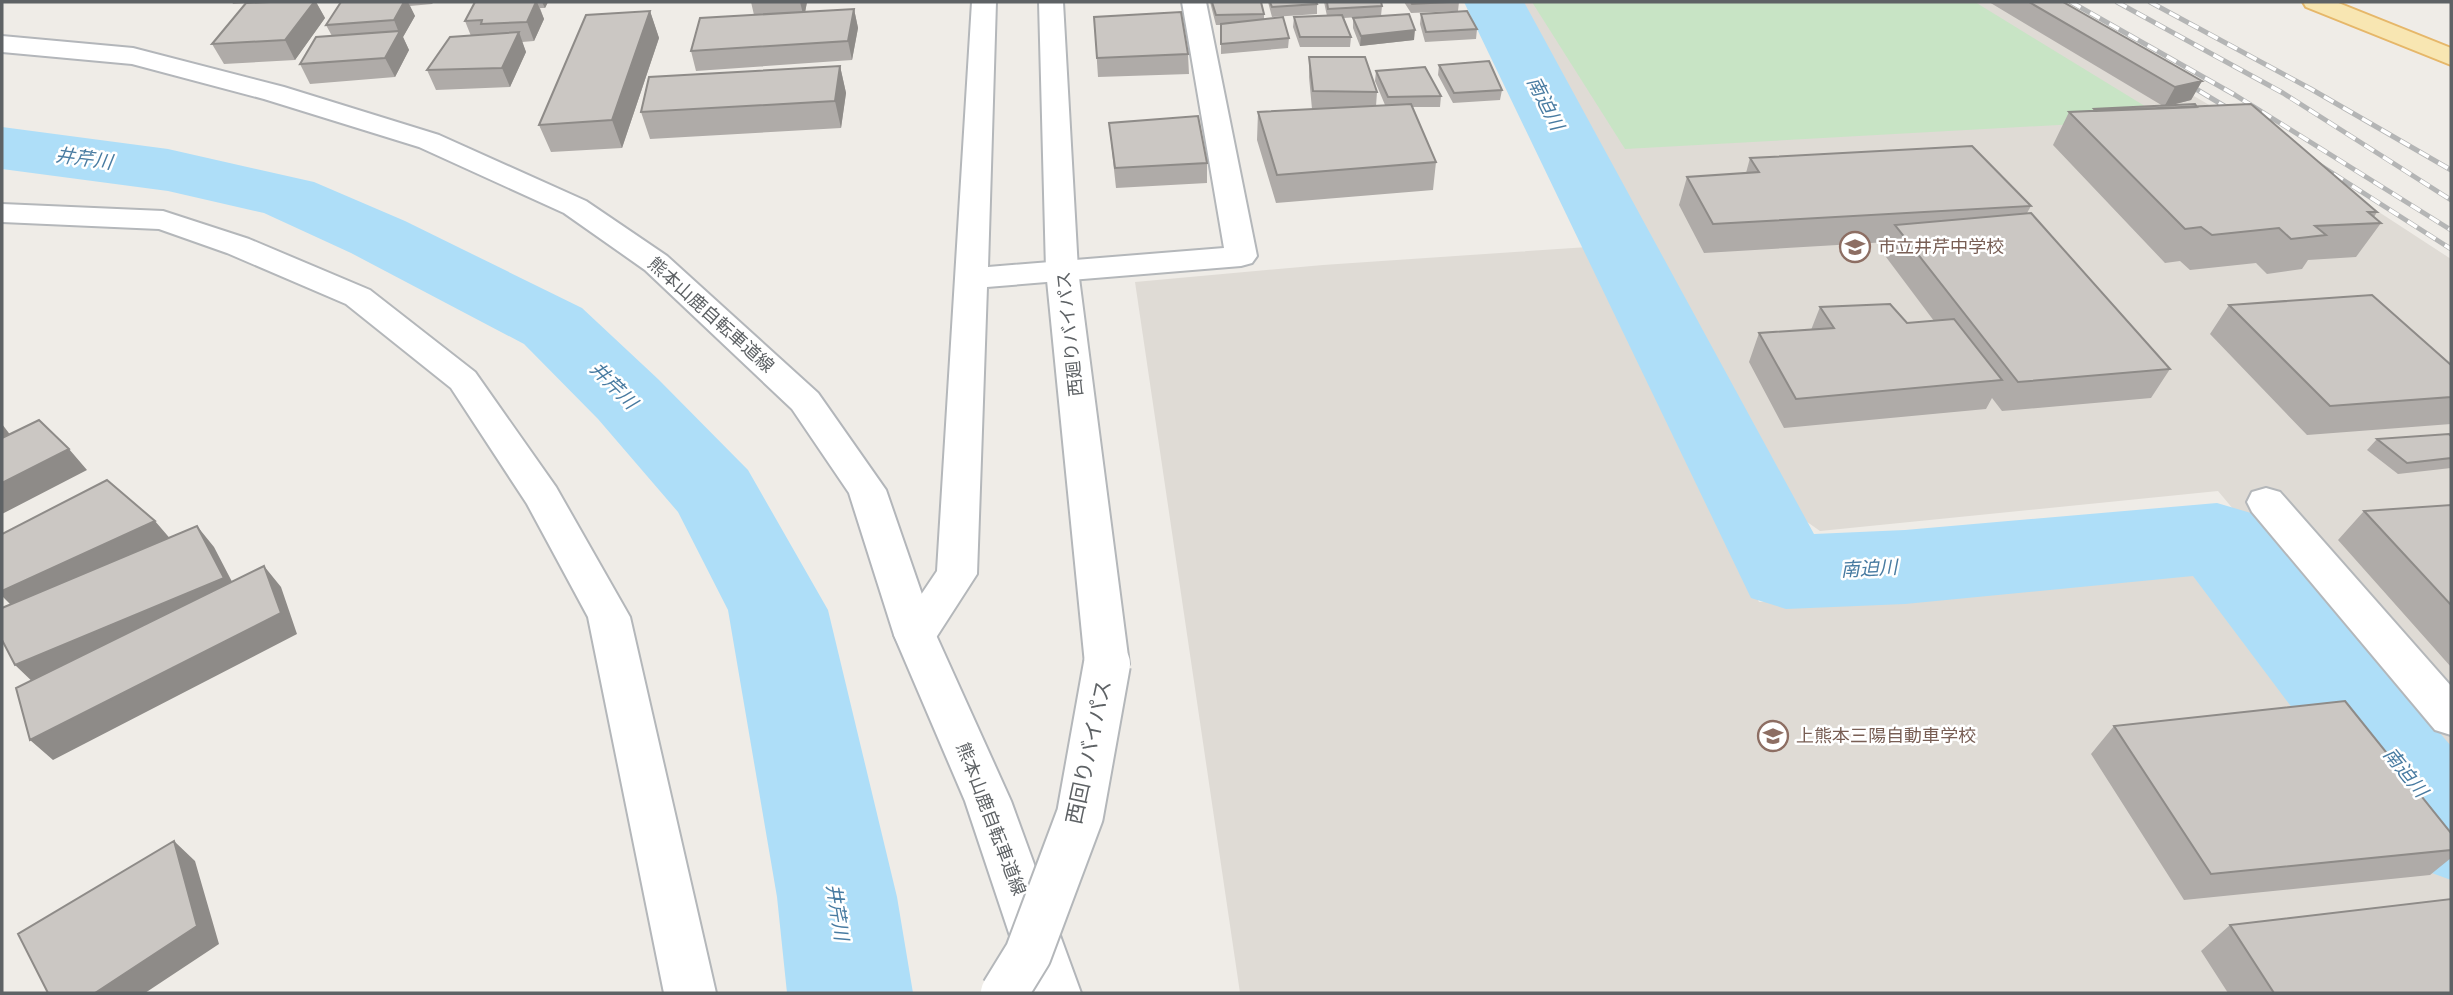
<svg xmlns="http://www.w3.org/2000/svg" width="2453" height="995" font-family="Commissioner,'Noto Sans JP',sans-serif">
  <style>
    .education { fill: #dfdbd5 }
    .green { fill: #c8e4c5 }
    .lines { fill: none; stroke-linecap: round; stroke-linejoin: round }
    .river { fill: #aedef8; fill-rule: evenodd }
    .minor-casing { stroke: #b4b7ba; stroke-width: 4 }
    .tertiary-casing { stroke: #b4b7ba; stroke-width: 4 }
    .secondary-casing { stroke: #b3b6ba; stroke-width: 4 }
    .primary-casing { stroke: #e6b769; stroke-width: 4 }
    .minor { fill: #fff; fill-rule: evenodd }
    .tertiary { fill: #fff; fill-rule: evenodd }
    .secondary { fill: #fff; fill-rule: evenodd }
    .primary { fill: #f8e6b2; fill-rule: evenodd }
    .rail-casing { stroke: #b4b5b5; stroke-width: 5 }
    .rail { stroke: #fff; stroke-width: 3.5; stroke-dasharray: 11; stroke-linecap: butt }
    .tertiary-bridge-casing { stroke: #b4b7ba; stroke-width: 50; stroke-linecap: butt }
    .tertiary-bridge { stroke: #fff; stroke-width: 46 }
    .wall { fill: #afaba8 }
    .shaded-wall { fill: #8e8b88 }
    .building { fill: #cbc7c3; stroke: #8e8b88; stroke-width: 2 }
    .labels { text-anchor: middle; stroke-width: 5; stroke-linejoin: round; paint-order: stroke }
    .education-label { font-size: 18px; fill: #785e54; stroke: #fff; text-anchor: start }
    .street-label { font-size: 18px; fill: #5e6265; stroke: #fff }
    .water-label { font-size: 19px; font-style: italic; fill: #487ba1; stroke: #fff }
    .near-street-label { font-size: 21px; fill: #5e6265; stroke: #fff }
  </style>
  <rect width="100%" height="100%" fill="#efece7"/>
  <path class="education" d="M 1514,2 L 2034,2 L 2262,136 L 2451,259 L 2451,768 L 2218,491 L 1820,531 L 1793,512 Z
    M 1588,247 L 1759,602 L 2212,571 L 2451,870 L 2451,993 L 1240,993 L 1135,282 L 1323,265 Z"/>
  <path class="green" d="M 1532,2 L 1975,2 L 2166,119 L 1625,149 Z"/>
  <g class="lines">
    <path class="river" d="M 1464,2 L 1524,2 L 1814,534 L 1905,530 L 2217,503 L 2251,513 L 2451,746 L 2451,880 L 2410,865 L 2193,576 L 1905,604 L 1786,609 L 1751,598 Z
      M 2,127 L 168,149 L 314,182 L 405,221 L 582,308 L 658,379 L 748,470 L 828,610 L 897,897 L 913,993 L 787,993 L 777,897 L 728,610 L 678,512 L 598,419 L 524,344 L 351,253 L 264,213 L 168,191 L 2,169 Z"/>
    <g class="minor-casing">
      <path id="minor" d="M 972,2 L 996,2 L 988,267 L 1224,248 L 1182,2 L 1206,2 L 1257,256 L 1252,263 L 1241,266 L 987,287 L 977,574 L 930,647 L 915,652 L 900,647 L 894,635 L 937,571 Z
        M 2,204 L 163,211 L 249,239 L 370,290 L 475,372 L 556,487 L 630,617 L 716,993 L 664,993 L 588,617 L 527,504 L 451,388 L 346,304 L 227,253 L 159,229 L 2,222 Z
        M 2266,488 L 2280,492 L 2451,686 L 2451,735 L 2435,730 L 2252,512 L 2247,502 L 2252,492 Z"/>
    </g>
    <g class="tertiary-casing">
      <path id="tertiary" d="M 1039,2 L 1063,2 L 1078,270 L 1129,664 L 1122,676 L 1107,681 L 1092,676 L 1085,664 L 1046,270 Z"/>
    </g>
    <g class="secondary-casing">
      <path id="secondary" d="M 2,36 L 133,48 L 284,87 L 439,135 L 586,201 L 667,256 L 818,393 L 886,490 L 936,635 L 1011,801 L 1081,993 L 1029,993 L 965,801 L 894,635 L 849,493 L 792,409 L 645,270 L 564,213 L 419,147 L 264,99 L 132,64 L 2,52 Z"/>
    </g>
    <g class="primary-casing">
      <path id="primary" d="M 2303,2 L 2336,2 L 2451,48 L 2451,65 L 2306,7 Z"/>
    </g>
    <use href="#minor" class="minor"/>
    <use href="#tertiary" class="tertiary"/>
    <use href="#secondary" class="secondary"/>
    <use href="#primary" class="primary"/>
    <g class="rail-casing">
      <path id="rail" d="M 2071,2 L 2235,95 L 2451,230
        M 2117,2 L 2283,93 L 2451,200
        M 2150,2 L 2311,89 L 2451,170
        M 2181,80 L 2241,116
        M 2315,162 L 2451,249"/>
    </g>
    <use href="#rail" class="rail"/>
    <g class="tertiary-bridge-casing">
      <path id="tertiary-bridge" d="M 1004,993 L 1028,954 L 1080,815 L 1107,664"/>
    </g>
    <use href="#tertiary-bridge" class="tertiary-bridge"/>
  </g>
  <path class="wall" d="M 232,2 L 267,2 L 233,4 Z
    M 271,2 L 316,2 L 325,18 L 295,60 L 224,64 L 212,44 Z
    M 348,2 L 434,2 L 432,4 L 410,6 L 415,16 L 403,37 L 409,50 L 395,77 L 310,84 L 300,64 L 332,36 L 326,25 Z
    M 473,2 L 548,2 L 545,8 L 540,8 L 544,19 L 534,41 L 522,42 L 526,52 L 510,87 L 436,90 L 427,70 L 471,36 L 465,21 L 474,4 Z
    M 751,2 L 807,2 L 805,12 L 854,9 L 858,28 L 852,60 L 696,71 L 691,51 L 754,15 Z
    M 1210,2 L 1261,2 L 1264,14 L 1264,19 L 1289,38 L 1288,48 L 1221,54 L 1221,25 L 1216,25 Z
    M 1268,2 L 1316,2 L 1317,4 L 1317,14 L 1272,17 Z
    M 1324,2 L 1381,2 L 1382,6 L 1381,16 L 1414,40 L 1360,46 L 1353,28 L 1353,18 L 1373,16 L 1344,18 L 1351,37 L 1350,47 L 1300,47 L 1293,27 L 1294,17 L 1327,16 Z
    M 1404,2 L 1459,2 L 1458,11 L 1411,13 Z
    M 1989,2 L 2063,2 L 2202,81 L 2191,100 L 2167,106 L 2377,212 L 2374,217 L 2381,223 L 2356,257 L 2308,260 L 2302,269 L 2267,274 L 2256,263 L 2190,270 L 2180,261 L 2165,263 L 2053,145 L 2069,112 L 2093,111 L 2094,109 L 2163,106 Z
    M 650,11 L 659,38 L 622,148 L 551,152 L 539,125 Z
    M 1421,14 L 1477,29 L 1476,39 L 1425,42 L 1420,24 Z
    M 1094,17 L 1188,54 L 1189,74 L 1098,77 Z
    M 1309,57 L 1377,92 L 1376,106 L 1385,105 L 1375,81 L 1376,71 L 1441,96 L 1440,107 L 1412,107 L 1436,162 L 1433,190 L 1276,203 L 1257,140 L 1258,112 L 1312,109 L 1309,77 Z
    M 1439,65 L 1502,90 L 1500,100 L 1453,103 L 1438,75 Z
    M 840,66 L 846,93 L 841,128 L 650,139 L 641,112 Z
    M 1109,123 L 1207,163 L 1207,183 L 1116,188 Z
    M 1750,158 L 2031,206 L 2027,213 L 2170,369 L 2151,398 L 2002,411 L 1992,398 L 1986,409 L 1784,428 L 1749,362 L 1759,333 L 1811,330 L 1820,307 L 1907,323 L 1934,321 L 1883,253 L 1888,242 L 1704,253 L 1679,205 L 1687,177 L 1746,173 Z
    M 2229,305 L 2451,365 L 2451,424 L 2307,435 L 2210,334 Z
    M 2451,436 L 2451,468 L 2398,474 L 2367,450 L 2377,439 Z
    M 2451,505 L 2451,667 L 2338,540 L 2364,511 Z
    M 2114,726 L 2451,833 L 2451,858 L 2430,875 L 2184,900 L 2091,754 Z
    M 2230,925 L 2451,993 L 2228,993 L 2201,951 Z"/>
  <path class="shaded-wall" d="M 314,2 L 316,2 L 325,18 L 295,60 L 285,40 Z
    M 404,2 L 408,2 L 415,16 L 403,37 L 409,50 L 395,77 L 385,58 L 399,33 L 394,20 Z
    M 536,2 L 537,2 L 544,19 L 534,41 L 527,22 Z
    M 542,2 L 548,2 L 545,8 Z
    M 800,2 L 807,2 L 804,18 Z
    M 854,9 L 858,28 L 852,60 L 848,41 Z
    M 650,11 L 659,38 L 622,148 L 612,120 Z
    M 1415,30 L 1414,40 L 1360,46 L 1361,36 Z
    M 519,32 L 526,52 L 510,87 L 502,68 Z
    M 840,66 L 846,93 L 841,128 L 835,101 Z
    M 2202,81 L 2191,100 L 2164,107 L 2175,87 Z
    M 2,424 L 21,449 L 2,457 Z
    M 69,449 L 87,470 L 2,514 L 2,483 Z
    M 155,521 L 173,542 L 19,613 L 2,596 L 2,591 Z
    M 197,526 L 214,547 L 241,599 L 37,686 L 15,665 Z
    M 264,566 L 281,587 L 297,634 L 53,760 L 30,740 Z
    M 174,841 L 195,861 L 219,944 L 145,993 L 95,993 Z"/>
  <path class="building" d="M 271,2 L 314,2 L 285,40 L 212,44 L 246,3 Z
    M 341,2 L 404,2 L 394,20 L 326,25 Z
    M 475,2 L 536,2 L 527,22 L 481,24 L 482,20 L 465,21 Z
    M 1212,2 L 1261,2 L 1264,14 L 1216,15 Z
    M 1270,2 L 1316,2 L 1317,4 L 1272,7 Z
    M 1327,2 L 1381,2 L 1382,6 L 1328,9 Z
    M 1411,2 L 1449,2 L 1412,4 Z
    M 2029,2 L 2063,2 L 2202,81 L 2175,87 Z
    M 854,9 L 848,41 L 691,51 L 700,18 Z
    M 650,11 L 612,120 L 539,125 L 586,15 Z
    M 1467,11 L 1477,29 L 1426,32 L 1421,14 Z
    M 1181,12 L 1188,54 L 1097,58 L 1094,17 Z
    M 1409,14 L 1415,30 L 1361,36 L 1353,18 Z
    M 1342,15 L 1351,37 L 1300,37 L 1294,17 Z
    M 1283,17 L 1289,38 L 1221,44 L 1221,24 Z
    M 400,31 L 385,58 L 300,64 L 316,37 Z
    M 519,32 L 502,68 L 427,70 L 450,37 Z
    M 1309,57 L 1365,57 L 1377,92 L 1313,91 Z
    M 1489,61 L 1502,90 L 1454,93 L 1439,65 Z
    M 840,66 L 835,101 L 641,112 L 649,77 Z
    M 1425,67 L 1441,96 L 1388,97 L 1376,71 Z
    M 1411,104 L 1436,162 L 1277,175 L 1258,112 Z
    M 2195,104 L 2197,107 L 2096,111 L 2094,109 Z
    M 2251,104 L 2377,212 L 2368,212 L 2381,223 L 2315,226 L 2326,235 L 2291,239 L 2279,228 L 2212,235 L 2201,227 L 2185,229 L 2069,112 Z
    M 1198,116 L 1207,163 L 1115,168 L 1109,123 Z
    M 1972,146 L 2031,206 L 1713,224 L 1687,177 L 1759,172 L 1750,158 Z
    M 2031,213 L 2170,369 L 2018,382 L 1895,225 Z
    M 2372,295 L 2451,365 L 2451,397 L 2330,406 L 2229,305 Z
    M 1890,304 L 1907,323 L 1954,319 L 2002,380 L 1796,399 L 1759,333 L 1834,328 L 1820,307 Z
    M 39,420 L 69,449 L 2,483 L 2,438 Z
    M 2449,434 L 2451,436 L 2451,458 L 2407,463 L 2377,439 Z
    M 107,480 L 155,521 L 2,591 L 2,534 Z
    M 2451,505 L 2451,605 L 2364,511 Z
    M 197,526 L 224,578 L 15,665 L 2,640 L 2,608 Z
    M 264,566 L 281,613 L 30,740 L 16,688 Z
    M 2345,701 L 2451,833 L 2451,850 L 2211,874 L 2114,726 Z
    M 174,841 L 197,926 L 95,993 L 48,993 L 18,934 Z
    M 2451,899 L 2451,993 L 2274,993 L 2230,925 Z"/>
  <defs>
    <g id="school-ring" transform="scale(1.575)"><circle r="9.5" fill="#fff" stroke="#8d6e63" stroke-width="1.5"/><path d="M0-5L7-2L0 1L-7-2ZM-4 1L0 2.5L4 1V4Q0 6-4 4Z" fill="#8d6e63"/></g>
  </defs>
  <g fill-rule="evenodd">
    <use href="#school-ring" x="1855" y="247"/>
    <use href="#school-ring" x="1773" y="736"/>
  </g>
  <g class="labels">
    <g class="education-label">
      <text x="1878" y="253">市立井芹中学校</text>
      <text x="1796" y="742">上熊本三陽自動車学校</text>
    </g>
    <g class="street-label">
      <text transform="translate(711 315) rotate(42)" y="6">熊本山鹿自転車道線</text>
      <text transform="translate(1070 334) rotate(-96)" y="6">西廻りバイパス</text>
      <text transform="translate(991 819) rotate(69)" y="6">熊本山鹿自転車道線</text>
    </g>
    <g class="water-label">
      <text transform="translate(1546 103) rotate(63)" y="7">南迫川</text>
      <text transform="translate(84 158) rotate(8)" y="7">井芹川</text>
      <text transform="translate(614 385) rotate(45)" y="7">井芹川</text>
      <text transform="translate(1869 568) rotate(-3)" y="7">南迫川</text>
      <text transform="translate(2406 772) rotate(51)" y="7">南迫川</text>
      <text transform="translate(838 912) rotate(81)" y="7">井芹川</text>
    </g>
    <g class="near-street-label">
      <text transform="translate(1089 752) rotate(-78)" y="7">西回りバイパス</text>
    </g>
  </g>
  <rect width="2453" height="995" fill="none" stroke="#5e6265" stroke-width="7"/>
</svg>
